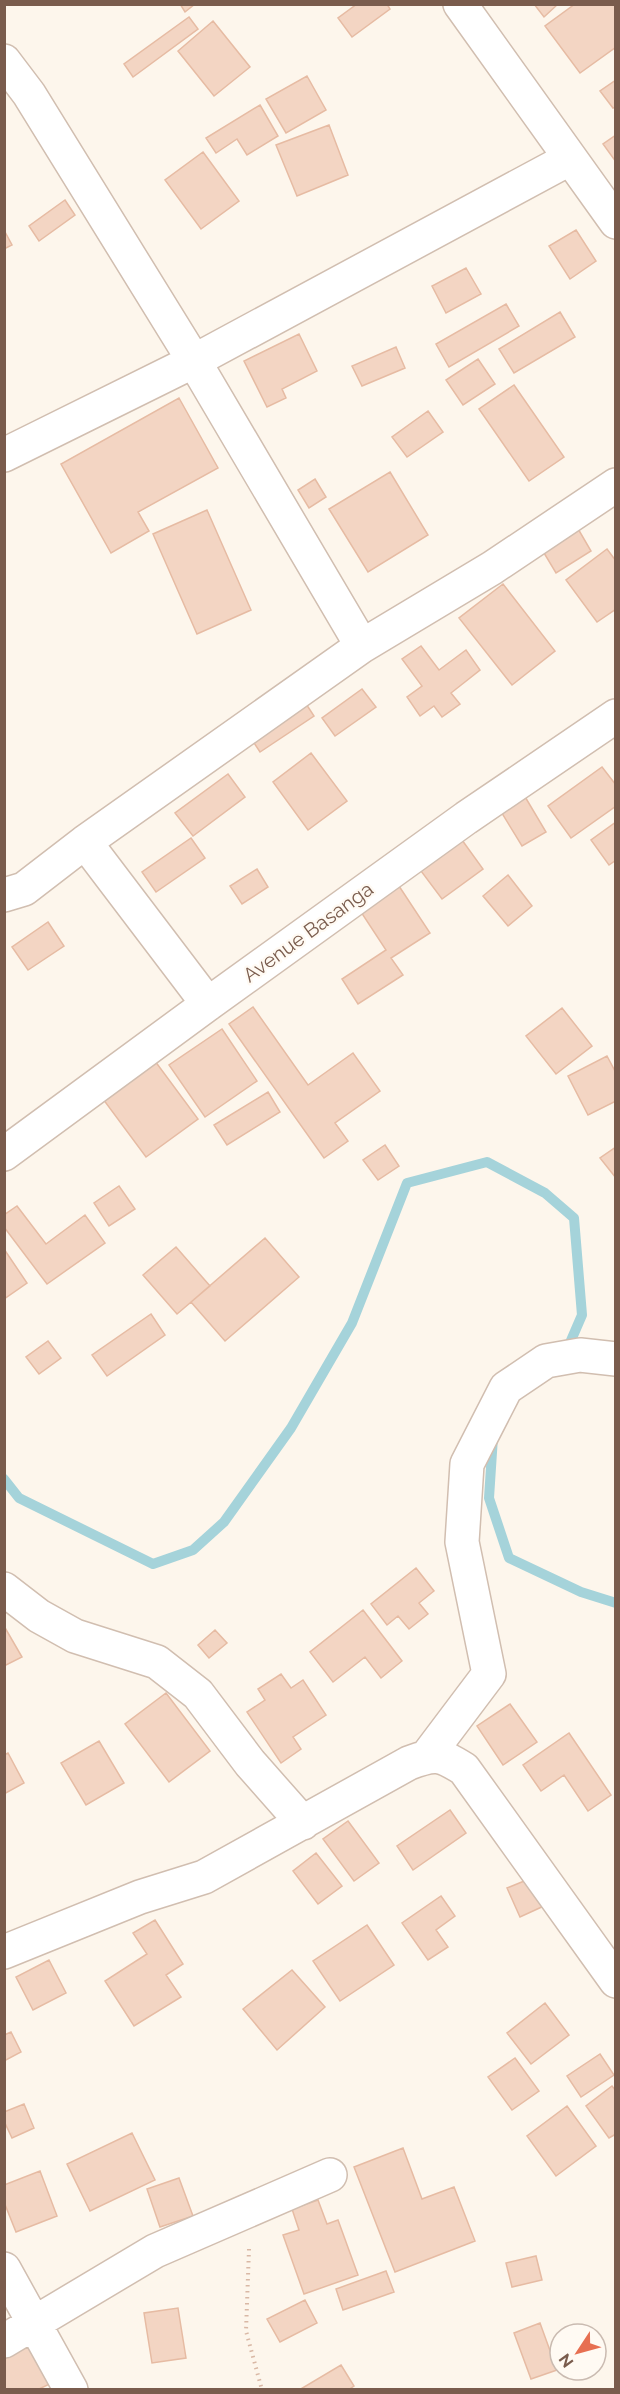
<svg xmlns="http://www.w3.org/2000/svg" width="620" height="2394" font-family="Raleway,sans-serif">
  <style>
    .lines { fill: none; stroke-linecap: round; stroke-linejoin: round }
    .stream { stroke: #a5d3da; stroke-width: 10 }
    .building { fill: #f3d5c3; stroke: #e6bba3; stroke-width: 1.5 }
    .minor-casing { stroke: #d1beb0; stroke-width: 36 }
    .path { stroke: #d9b8a5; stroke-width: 4; stroke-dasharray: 1.5 4.5; stroke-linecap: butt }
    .minor { stroke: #fff; stroke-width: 33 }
    .labels { text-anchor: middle; stroke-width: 4.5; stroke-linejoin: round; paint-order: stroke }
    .street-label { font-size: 20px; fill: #7a5c4d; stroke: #fffaf3 }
  </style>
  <rect width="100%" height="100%" fill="#fdf6ec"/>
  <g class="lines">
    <path class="stream" d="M 493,1437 L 489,1498 L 509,1558 L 581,1592 L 616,1603
      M 4,1479 L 19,1498 L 153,1564 L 193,1550 L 224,1522 L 291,1428 L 352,1323 L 407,1183 L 487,1162 L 545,1193 L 574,1218 L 582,1315 L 566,1352"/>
  </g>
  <path class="building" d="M 180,4 L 195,4 L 185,12 Z
    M 357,4 L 387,4 L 390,9 L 352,37 L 338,18 Z
    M 534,4 L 558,4 L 544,17 Z
    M 575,4 L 616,4 L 616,47 L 580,73 L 545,26 Z
    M 189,17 L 198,29 L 133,77 L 124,64 Z
    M 213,21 L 250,67 L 214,96 L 178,51 Z
    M 307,76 L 326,110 L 286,133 L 266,99 Z
    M 616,80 L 616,107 L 613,108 L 600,91 Z
    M 260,105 L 278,136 L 247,155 L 237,139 L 216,153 L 206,138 Z
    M 329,125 L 348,175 L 297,196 L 276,145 Z
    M 616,135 L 616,162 L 603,144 Z
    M 203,152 L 239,201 L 201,229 L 165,180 Z
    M 65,200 L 75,215 L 39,241 L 29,226 Z
    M 4,230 L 12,245 L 4,249 Z
    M 576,230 L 596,261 L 570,279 L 549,246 Z
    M 466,268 L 481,294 L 446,313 L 432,286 Z
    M 506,304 L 519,326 L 449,367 L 436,344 Z
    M 560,312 L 575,337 L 514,373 L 499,349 Z
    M 299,334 L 317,371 L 282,389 L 286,398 L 267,407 L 244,361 Z
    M 396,347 L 405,368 L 362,386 L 352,366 Z
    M 478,359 L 495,384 L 463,405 L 446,380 Z
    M 514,385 L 564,457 L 529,481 L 479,409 Z
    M 179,398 L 218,468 L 138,512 L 149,531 L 111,553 L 61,464 Z
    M 428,411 L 443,432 L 407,457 L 392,437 Z
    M 390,472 L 428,535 L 368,572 L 329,509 Z
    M 315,479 L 326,497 L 309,508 L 298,490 Z
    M 207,510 L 251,610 L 197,634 L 153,534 Z
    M 577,527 L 591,551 L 556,573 L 541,548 Z
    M 607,549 L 616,561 L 616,609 L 597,622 L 566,580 Z
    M 503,584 L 555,651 L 512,685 L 459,618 Z
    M 421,646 L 439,670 L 466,650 L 480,670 L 451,693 L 460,704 L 442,717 L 434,706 L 420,716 L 407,697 L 422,686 L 402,659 Z
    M 362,689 L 376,707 L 335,736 L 322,718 Z
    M 299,693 L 314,716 L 260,752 L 245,729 Z
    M 311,753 L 347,801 L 308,830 L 273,782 Z
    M 602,767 L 616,785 L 616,806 L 571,838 L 548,806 Z
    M 228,774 L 245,797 L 193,836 L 175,813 Z
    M 524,795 L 546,832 L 522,846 L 500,810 Z
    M 616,822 L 616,860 L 609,865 L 591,840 Z
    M 191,838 L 205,858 L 156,892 L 142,872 Z
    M 462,840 L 483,869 L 442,899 L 421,871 Z
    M 257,869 L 268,887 L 242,904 L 230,886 Z
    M 508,875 L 532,906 L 508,926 L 483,896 Z
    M 397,883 L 430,933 L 391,958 L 403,975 L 358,1004 L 342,979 L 386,950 L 359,909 Z
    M 48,922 L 64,946 L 28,970 L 12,947 Z
    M 253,1007 L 308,1085 L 353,1053 L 380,1091 L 335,1123 L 348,1141 L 324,1158 L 229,1024 Z
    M 562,1008 L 592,1046 L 556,1074 L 526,1036 Z
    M 222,1029 L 257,1081 L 205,1117 L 169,1065 Z
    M 607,1056 L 616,1073 L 616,1101 L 588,1115 L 568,1076 Z
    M 152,1057 L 198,1119 L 146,1157 L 100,1095 Z
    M 268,1092 L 280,1112 L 227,1145 L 214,1125 Z
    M 385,1145 L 399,1166 L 378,1180 L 363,1160 Z
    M 616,1147 L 616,1178 L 600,1158 Z
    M 119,1186 L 135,1209 L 109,1226 L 94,1203 Z
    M 17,1206 L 46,1244 L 85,1215 L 105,1243 L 47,1284 L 4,1227 L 4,1215 Z
    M 265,1238 L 299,1277 L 225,1341 L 191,1302 Z
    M 176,1247 L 210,1286 L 177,1314 L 143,1275 Z
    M 4,1249 L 27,1283 L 4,1299 Z
    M 151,1314 L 165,1335 L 107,1376 L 92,1355 Z
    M 48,1341 L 61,1358 L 39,1374 L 26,1357 Z
    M 416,1568 L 434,1591 L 419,1603 L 428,1614 L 409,1629 L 398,1616 L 387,1625 L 371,1604 Z
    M 363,1610 L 402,1661 L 381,1678 L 365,1657 L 333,1682 L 310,1652 Z
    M 4,1626 L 22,1657 L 4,1666 Z
    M 215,1630 L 227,1643 L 209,1658 L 198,1645 Z
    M 281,1674 L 291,1688 L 303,1680 L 326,1715 L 293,1737 L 301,1749 L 281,1763 L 247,1712 L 265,1700 L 258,1689 Z
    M 166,1693 L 210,1751 L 169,1782 L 125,1724 Z
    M 510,1704 L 537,1742 L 503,1765 L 477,1726 Z
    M 569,1733 L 611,1795 L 588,1811 L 564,1775 L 541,1791 L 523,1765 Z
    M 99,1741 L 124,1783 L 86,1805 L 61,1763 Z
    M 8,1753 L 24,1783 L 4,1794 L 4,1755 Z
    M 450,1810 L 466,1833 L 413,1870 L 397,1846 Z
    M 348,1821 L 379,1863 L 354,1881 L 323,1839 Z
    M 316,1853 L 342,1886 L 318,1904 L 293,1871 Z
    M 534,1877 L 546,1905 L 520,1917 L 507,1888 Z
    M 441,1896 L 455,1916 L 436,1930 L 448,1947 L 428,1960 L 402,1923 Z
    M 155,1920 L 183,1964 L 166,1975 L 181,1997 L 134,2026 L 105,1981 L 147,1954 L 133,1933 Z
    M 367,1925 L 394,1965 L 340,2001 L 313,1961 Z
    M 49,1960 L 66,1993 L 33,2010 L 16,1977 Z
    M 292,1970 L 325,2007 L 277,2050 L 243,2009 Z
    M 545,2003 L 569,2035 L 531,2064 L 507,2033 Z
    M 11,2032 L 21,2052 L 4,2061 L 4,2035 Z
    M 600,2054 L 614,2075 L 581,2097 L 567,2076 Z
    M 515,2058 L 539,2091 L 512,2110 L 488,2077 Z
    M 612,2086 L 616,2091 L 616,2134 L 609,2138 L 586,2106 Z
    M 24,2104 L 34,2128 L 12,2138 L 4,2121 L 4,2112 Z
    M 567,2106 L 596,2146 L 556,2176 L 527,2136 Z
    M 132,2133 L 155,2180 L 90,2211 L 67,2164 Z
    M 403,2148 L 422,2199 L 454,2187 L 475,2241 L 395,2272 L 354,2167 Z
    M 40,2171 L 57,2216 L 16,2232 L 4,2202 L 4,2185 Z
    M 179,2178 L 193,2216 L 160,2227 L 147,2189 Z
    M 318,2200 L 327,2224 L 338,2220 L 358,2275 L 304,2294 L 283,2235 L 299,2230 L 292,2209 Z
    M 536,2256 L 542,2280 L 512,2287 L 506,2263 Z
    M 386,2271 L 394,2292 L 343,2310 L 336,2289 Z
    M 305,2300 L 317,2323 L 280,2342 L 267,2319 Z
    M 178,2308 L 186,2358 L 152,2363 L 144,2313 Z
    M 540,2323 L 557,2370 L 531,2379 L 514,2333 Z
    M 36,2341 L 54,2382 L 37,2390 L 4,2390 L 4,2355 Z
    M 341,2365 L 354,2386 L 348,2390 L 299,2390 Z"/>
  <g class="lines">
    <g class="minor-casing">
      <path id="minor" d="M 460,4 L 616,222
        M 4,61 L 29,94 L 194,361 L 362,646
        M 4,455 L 194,361 L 569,159
        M 85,842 L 208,1004
        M 4,895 L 24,889 L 85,842 L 362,646 L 492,568 L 616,485
        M 4,1154 L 208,1004 L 466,818 L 616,716
        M 4,1589 L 39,1616 L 75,1636 L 157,1662 L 198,1694 L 250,1763 L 303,1823
        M 428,1755 L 489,1674 L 462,1542 L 467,1464 L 506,1388 L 546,1361 L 580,1355 L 616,1359
        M 4,1952 L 140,1897 L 204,1877 L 409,1763 C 436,1753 440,1754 464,1769 L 616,1981
        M 4,2269 L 71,2390
        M 4,2341 L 155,2251 L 330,2175"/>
    </g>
    <path class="path" d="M 249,2249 L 246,2331 L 262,2390"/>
    <use href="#minor" class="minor"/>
  </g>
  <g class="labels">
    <g class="street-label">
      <text transform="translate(308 932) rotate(-36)" y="7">Avenue Basanga</text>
    </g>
  </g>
  <rect width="620" height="2394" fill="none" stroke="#7a5c4d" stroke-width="12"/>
  <g transform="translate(578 2352) rotate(234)"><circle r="28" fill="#fffaf3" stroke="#cabbb1" stroke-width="1.5"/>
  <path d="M0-4.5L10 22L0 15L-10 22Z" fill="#e76f51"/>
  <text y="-9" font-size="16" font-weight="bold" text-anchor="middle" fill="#7a5c4d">N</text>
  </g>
</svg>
